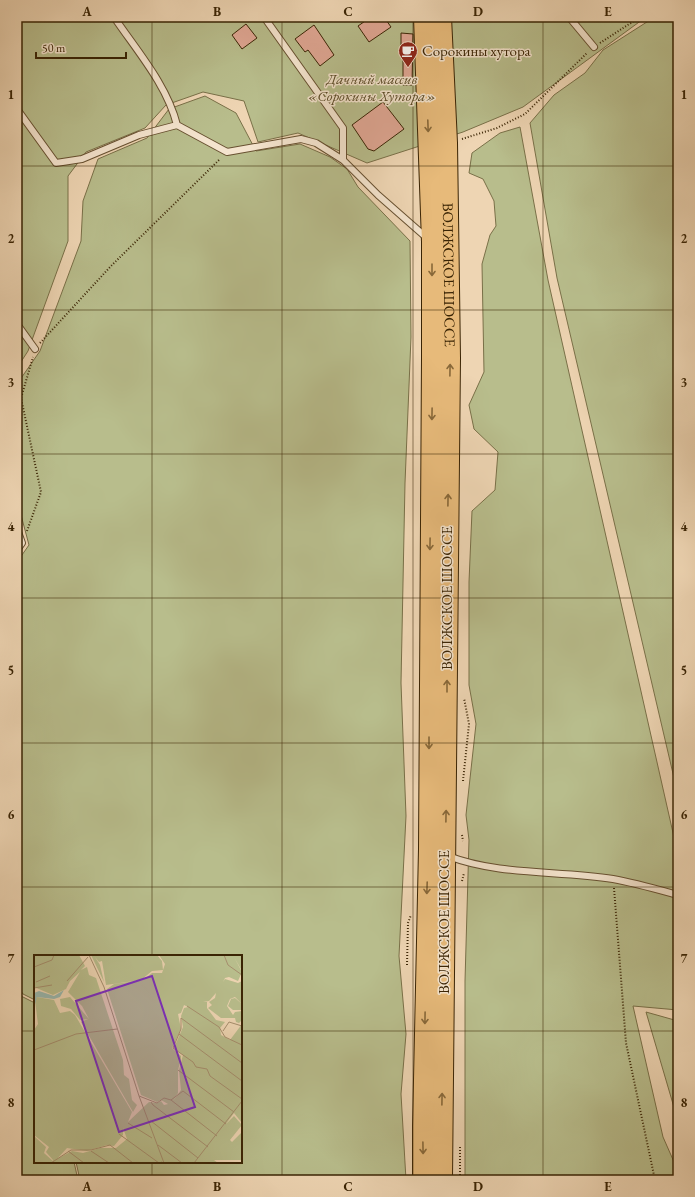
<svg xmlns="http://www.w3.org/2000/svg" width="695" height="1197" font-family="'EB Garamond',serif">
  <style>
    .green { fill: #b8bd8c; stroke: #797048 }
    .building { fill: #e0a794; stroke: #3a2404 }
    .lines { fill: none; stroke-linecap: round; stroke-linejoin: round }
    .service-casing { stroke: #675030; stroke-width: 8 }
    .primary-casing { stroke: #3a2404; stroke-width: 22 }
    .path { stroke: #3a2404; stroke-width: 2; stroke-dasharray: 1 2; stroke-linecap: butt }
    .service { stroke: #f4e4ce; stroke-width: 6 }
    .primary { stroke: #e7ba7a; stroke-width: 20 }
    .oneway { stroke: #886839 }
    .grid { fill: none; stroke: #3a2404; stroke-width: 1; stroke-opacity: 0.55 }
    .labels { text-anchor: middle; stroke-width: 3; stroke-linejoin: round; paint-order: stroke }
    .poi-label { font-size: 15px; fill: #3a2404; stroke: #f4e4ce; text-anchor: start }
    .park-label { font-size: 15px; font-style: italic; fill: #5a4a26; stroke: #f4e4ce }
    .street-label { font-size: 15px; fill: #3a2404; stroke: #f4e4ce }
    .inset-road { fill: none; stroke: #a68e6d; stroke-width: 1 }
    .view { fill: #7b2cbf; fill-opacity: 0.15; stroke: #7b2cbf; stroke-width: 2 }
    .inset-edge { fill: none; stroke: #3a2404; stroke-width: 2 }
    .neatline { fill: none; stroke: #3a2404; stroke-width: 1.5 }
    .grid-label { font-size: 13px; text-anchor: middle; font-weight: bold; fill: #3a2404 }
  </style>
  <rect width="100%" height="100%" fill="#eed5b3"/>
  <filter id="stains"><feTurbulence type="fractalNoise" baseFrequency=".005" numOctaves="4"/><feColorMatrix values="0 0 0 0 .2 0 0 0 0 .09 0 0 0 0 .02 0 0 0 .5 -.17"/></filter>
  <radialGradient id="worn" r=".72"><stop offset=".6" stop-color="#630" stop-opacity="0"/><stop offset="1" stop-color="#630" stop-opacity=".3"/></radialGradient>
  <path class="green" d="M 17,17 L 646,17 L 523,107 L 463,132 L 367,163 L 298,133 L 258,142 L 244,101 L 203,92 L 166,105 L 145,128 L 86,152 L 68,176 L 68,241 L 28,351 L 17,368 Z
    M 651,17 L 678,17 L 678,795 L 557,278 L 530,123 L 554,95 L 585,73 L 603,50 L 650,20 Z
    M 205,96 L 236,113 L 256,151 L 300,144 L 330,157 L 347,169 L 358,187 L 410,241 L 411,337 L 405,483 L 401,683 L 406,816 L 399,956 L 406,1034 L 401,1094 L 406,1180 L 80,1180 L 76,1162 L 241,1162 L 241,956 L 35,956 L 35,1000 L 23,994 L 17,985 L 17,562 L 29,545 L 21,515 L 17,510 L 17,384 L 40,351 L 81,241 L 83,201 L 98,159 L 147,138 L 169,109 Z
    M 520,127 L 548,280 L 678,855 L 678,1010 L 633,1006 L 663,1137 L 678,1171 L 678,1180 L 465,1180 L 465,981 L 469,840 L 466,815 L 476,724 L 469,685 L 469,582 L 472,511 L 495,490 L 498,452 L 474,429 L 469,405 L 484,372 L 482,264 L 490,235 L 496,226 L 494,201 L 483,179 L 469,173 L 472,153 L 500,133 Z
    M 17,989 L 21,996 L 35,1003 L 35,1162 L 74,1162 L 78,1180 L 17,1180 Z
    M 646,1012 L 678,1021 L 678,1121 Z"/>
  <path class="building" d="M 371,17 L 384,17 L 391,27 L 369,42 L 358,26 Z
    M 246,24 L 257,38 L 242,49 L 232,35 Z
    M 314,25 L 334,55 L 320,66 L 308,50 L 305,52 L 295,39 Z
    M 401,33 L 413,34 L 412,85 L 403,85 L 403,48 L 401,48 Z
    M 383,102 L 404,129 L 374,151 L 368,149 L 352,125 Z"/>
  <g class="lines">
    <g class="service-casing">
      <path id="service" d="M 114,17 C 137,51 167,85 177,125
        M 264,17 L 343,128 L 343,160
        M 569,17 L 594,47
        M 17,109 L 56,163 L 82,159 L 139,135 L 177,125 L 227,152 L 301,139 L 316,143 L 343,160 L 378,195 L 427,238
        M 17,324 L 35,349
        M 17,529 L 22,543 L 17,550
        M 448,856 C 501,876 558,870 613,879 C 635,883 656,889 678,895"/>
    </g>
    <g class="primary-casing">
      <g id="primary">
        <path id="s1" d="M 441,17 L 447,143 L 450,358 L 442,1180"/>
        <path d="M 423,1180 L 423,1126 L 429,849 L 432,358 L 432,242 L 424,17"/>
      </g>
    </g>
    <path class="path" d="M 600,43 L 640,17
      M 462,139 L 497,128 L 525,114 L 587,53
      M 40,343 L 111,266 L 220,159
      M 17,403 L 21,398
      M 27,531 L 41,492 L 21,398 L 33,357
      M 463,781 L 469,724 L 464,698
      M 462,835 L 463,841
      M 462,881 L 464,873
      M 614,888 L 626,1043 L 655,1180
      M 407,965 L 408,923 L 411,915
      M 460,1147 L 460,1180"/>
    <use href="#service" class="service"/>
    <use href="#primary" class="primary"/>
  </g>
  <defs><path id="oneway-shaft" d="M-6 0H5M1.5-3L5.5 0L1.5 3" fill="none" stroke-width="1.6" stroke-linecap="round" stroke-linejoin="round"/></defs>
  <g class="oneway">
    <use href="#oneway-shaft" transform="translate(428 126) rotate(88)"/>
    <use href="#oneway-shaft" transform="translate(432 270) rotate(90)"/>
    <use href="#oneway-shaft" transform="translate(450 370) rotate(-89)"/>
    <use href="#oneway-shaft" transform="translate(432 414) rotate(91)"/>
    <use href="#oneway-shaft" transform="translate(448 500) rotate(-89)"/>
    <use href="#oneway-shaft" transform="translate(430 544) rotate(91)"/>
    <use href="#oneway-shaft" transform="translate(447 686) rotate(-90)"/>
    <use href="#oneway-shaft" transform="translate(429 743) rotate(90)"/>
    <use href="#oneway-shaft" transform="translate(446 816) rotate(-89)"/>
    <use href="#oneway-shaft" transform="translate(427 888) rotate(92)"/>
    <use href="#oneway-shaft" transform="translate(425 1018) rotate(91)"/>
    <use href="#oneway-shaft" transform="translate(442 1099) rotate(-89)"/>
    <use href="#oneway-shaft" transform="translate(423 1148) rotate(89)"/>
  </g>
  <path class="grid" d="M 152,17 L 152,956M 282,17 L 282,1180M 413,17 L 413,1180M 543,17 L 543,1180M 17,166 L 678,166M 17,310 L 678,310M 17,454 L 678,454M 17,598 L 678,598M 17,743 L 678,743M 17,887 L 678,887M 17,1031 L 35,1031M 241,1031 L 678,1031M 152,1162 L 152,1180"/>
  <defs>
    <g id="cafe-pin" transform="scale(1)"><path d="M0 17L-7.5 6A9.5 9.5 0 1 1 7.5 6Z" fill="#8f2418" stroke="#f4e4ce"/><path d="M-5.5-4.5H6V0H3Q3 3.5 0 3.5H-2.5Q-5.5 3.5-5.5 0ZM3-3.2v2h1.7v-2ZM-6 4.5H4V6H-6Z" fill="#fff"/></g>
  </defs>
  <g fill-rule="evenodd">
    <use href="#cafe-pin" x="408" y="51"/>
  </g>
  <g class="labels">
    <g class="poi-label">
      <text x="422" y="56">Сорокины хутора</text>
    </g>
    <g class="park-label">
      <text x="372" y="84">Дачный массив<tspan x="372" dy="17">«Сорокины Хутора»</tspan></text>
    </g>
    <g class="street-label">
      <text dy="5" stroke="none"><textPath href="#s1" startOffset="258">ВОЛЖСКОЕ ШОССЕ</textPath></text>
      <text transform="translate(447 598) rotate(-90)" y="5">ВОЛЖСКОЕ ШОССЕ</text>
      <text transform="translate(444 922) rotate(-90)" y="5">ВОЛЖСКОЕ ШОССЕ</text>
    </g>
  </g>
  <g transform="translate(34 955)">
    <rect width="208" height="208" fill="#eed5b3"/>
    <path d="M 0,0 L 45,0 L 51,11 L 47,15 L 53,12 L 55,20 L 62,23 L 89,105 L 90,120 L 95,124 L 98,145 L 103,150 L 99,157 L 47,67 L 54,64 L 46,65 L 37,54 L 27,51 L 26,44 L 36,42 L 55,64 L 48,51 L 34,37 L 46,17 L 36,26 L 32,34 L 19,40 L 0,32 ZM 57,0 L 123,0 L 128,6 L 129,15 L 118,16 L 107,25 L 72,30 L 68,6 L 65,7 L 61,2 L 66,10 L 70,27 ZM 125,0 L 208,0 L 208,16 L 200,2 L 208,17 L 204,26 L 195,22 L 191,23 L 189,27 L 191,24 L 204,28 L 208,26 L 208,49 L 201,42 L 196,44 L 193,51 L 199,60 L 201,57 L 208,56 L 208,65 L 205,68 L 202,67 L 201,63 L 187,63 L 174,53 L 178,50 L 175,47 L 181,43 L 182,38 L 175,46 L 169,47 L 173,47 L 173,53 L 182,65 L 191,67 L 186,73 L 187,80 L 196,85 L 208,69 L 208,168 L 200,158 L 192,169 L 200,161 L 208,170 L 196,185 L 198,187 L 208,177 L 208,205 L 180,205 L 184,208 L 0,208 L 0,181 L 12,192 L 10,198 L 19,206 L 19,205 L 12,197 L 15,192 L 0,180 L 0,75 L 4,69 L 1,46 L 3,42 L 20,45 L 26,58 L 36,56 L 41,60 L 98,157 L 94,167 L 115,147 L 123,148 L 127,146 L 130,150 L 134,149 L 127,145 L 123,147 L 107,140 L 73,34 L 80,29 L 109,25 L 118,18 L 128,18 L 131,9 ZM 150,50 L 154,52 L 150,53 L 147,61 L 149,72 L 140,93 L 149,100 L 145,115 L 147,135 L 139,146 L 144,138 L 144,115 L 147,104 L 147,101 L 138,93 L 147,74 L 144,59 L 147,58 ZM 89,173 L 93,184 L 82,193 L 66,193 L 49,198 L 38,196 L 23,204 L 33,193 L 53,196 L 73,190 L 80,191 L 89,180 ZM 201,43 L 208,49 L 208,55 L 199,55 L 194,51 L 197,44 Z" fill="#b8bd8c" fill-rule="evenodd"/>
    <path d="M 30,35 L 26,42 L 20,44 L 3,42 L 0,53 L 0,38 L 5,36 L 20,41 Z" fill="#99b8ae"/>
    <path class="inset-road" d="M 55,0 L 70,32 L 105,141 L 130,208M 190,0 L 194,10 L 208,20M 0,12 L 18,5 L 20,0M 33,26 L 54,2M 2,27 L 16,21M 0,33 L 18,30M 153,51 L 185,72 L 191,82 L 208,90M 147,63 L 147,74 L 139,93 L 159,107 L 162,112 L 173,114 L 176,121 L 208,144M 147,63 L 208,108M 189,76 L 195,67 L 208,71M 145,79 L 208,126M 0,95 L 42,79 L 83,74M 144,115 L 200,157M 105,141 L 123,148 L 130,143 L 137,145 L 149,136 L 192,169M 137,145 L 183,181M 117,147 L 119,150 L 174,192M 114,167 L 117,166 L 164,203M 94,168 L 118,183M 85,179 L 125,208 L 128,207M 124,190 L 148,208M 34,196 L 50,208M 57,196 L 75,208M 17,208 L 37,195 L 57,195 L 76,190 L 99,208M 160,208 L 208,146"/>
    <path class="view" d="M 118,21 L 161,152 L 85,177 L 42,46 Z"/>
    <rect width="208" height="208" class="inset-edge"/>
  </g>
  <rect width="695" height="1197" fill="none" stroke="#eed5b3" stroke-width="44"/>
  <path d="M36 52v6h90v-6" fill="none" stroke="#3a2404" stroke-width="2"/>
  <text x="42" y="52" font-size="12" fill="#3a2404" stroke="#f4e4ce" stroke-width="3" paint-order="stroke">50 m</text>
  <rect x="22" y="22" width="651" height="1153" class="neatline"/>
  <g class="grid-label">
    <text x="87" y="16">A</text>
    <text x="217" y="16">B</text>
    <text x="348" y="16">C</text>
    <text x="478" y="16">D</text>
    <text x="608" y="16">E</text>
    <text x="11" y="99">1</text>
    <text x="684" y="99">1</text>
    <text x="11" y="243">2</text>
    <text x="684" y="243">2</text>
    <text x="11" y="387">3</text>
    <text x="684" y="387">3</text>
    <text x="11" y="531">4</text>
    <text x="684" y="531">4</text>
    <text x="11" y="675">5</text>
    <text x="684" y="675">5</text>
    <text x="11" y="819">6</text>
    <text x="684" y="819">6</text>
    <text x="11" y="963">7</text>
    <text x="684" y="963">7</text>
    <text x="11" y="1107">8</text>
    <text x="684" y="1107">8</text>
    <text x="87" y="1191">A</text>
    <text x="217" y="1191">B</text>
    <text x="348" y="1191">C</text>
    <text x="478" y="1191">D</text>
    <text x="608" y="1191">E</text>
  </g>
  <rect width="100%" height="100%" filter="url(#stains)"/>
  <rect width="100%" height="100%" fill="url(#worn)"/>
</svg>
